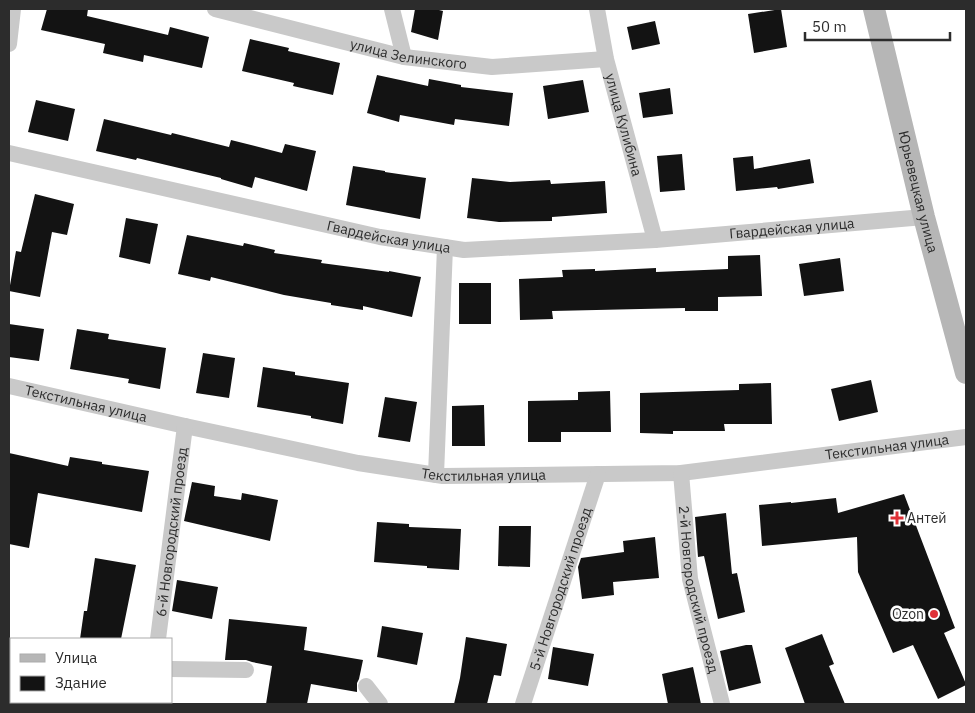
<svg xmlns="http://www.w3.org/2000/svg" width="975" height="713" font-family="'IBM Plex Sans',sans-serif">
  <style>
    .building { fill: #131313 }
    .lines { fill: none; stroke-linecap: round; stroke-linejoin: round }
    .street { stroke: #c9c9c9; stroke-width: 16 }
    .secondary { stroke: #b6b6b6; stroke-width: 22 }
    .poi-dot { fill: #df3137; stroke: #fff; stroke-width: 2 }
    .labels { text-anchor: middle; stroke-width: 5; stroke-linejoin: round; paint-order: stroke }
    .street-label { font-size: 14px; fill: #2c2c2c; stroke: #fff }
    .poi-label { font-size: 14px; fill: #2c2c2c; stroke: #fff; text-anchor: start }
  </style>
  <rect width="100%" height="100%" fill="#fff"/>
  <path class="building" d="M 47,9 L 88,9 L 87,16 L 168,35 L 170,27 L 209,37 L 202,68 L 144,55 L 143,62 L 103,53 L 105,44 L 41,30 Z
    M 415,9 L 435,9 L 443,11 L 438,40 L 411,32 Z
    M 781,9 L 787,47 L 754,53 L 748,14 Z
    M 655,21 L 660,44 L 632,50 L 627,27 Z
    M 250,39 L 289,48 L 288,51 L 340,63 L 333,95 L 293,86 L 294,83 L 242,71 Z
    M 377,75 L 428,86 L 429,79 L 461,85 L 461,87 L 513,93 L 509,126 L 455,119 L 454,125 L 400,115 L 399,122 L 367,113 Z
    M 583,80 L 589,112 L 548,119 L 543,86 Z
    M 670,88 L 673,114 L 643,118 L 639,93 Z
    M 36,100 L 75,109 L 68,141 L 28,132 Z
    M 104,119 L 171,135 L 172,133 L 229,147 L 231,140 L 282,153 L 285,144 L 316,151 L 307,191 L 255,177 L 252,188 L 221,179 L 221,178 L 137,158 L 136,160 L 96,151 Z
    M 682,154 L 685,190 L 660,192 L 657,156 Z
    M 753,156 L 754,169 L 810,159 L 814,183 L 778,189 L 777,187 L 736,191 L 733,158 Z
    M 353,166 L 385,171 L 385,172 L 426,178 L 420,219 L 346,205 Z
    M 472,178 L 510,182 L 550,180 L 551,184 L 605,181 L 607,213 L 552,217 L 552,221 L 499,222 L 467,218 Z
    M 35,194 L 74,204 L 67,235 L 52,232 L 40,297 L 9,291 L 16,251 L 21,252 Z
    M 126,218 L 158,224 L 150,264 L 119,257 Z
    M 187,235 L 243,246 L 244,243 L 275,250 L 274,253 L 322,260 L 321,263 L 389,272 L 389,271 L 421,277 L 412,317 L 363,306 L 363,310 L 331,305 L 331,303 L 284,295 L 211,277 L 210,281 L 178,274 Z
    M 760,255 L 762,296 L 718,297 L 718,311 L 685,311 L 685,308 L 552,311 L 553,319 L 520,320 L 519,279 L 563,277 L 562,270 L 595,269 L 595,271 L 656,268 L 656,272 L 728,269 L 728,256 Z
    M 840,258 L 844,291 L 804,296 L 799,264 Z
    M 459,283 L 491,283 L 491,324 L 459,324 Z
    M 9,324 L 44,329 L 39,361 L 9,357 Z
    M 77,329 L 109,334 L 108,339 L 166,348 L 160,389 L 128,383 L 129,379 L 70,369 Z
    M 203,353 L 235,358 L 229,398 L 196,393 Z
    M 263,367 L 295,372 L 295,375 L 349,383 L 343,424 L 311,418 L 311,416 L 257,407 Z
    M 871,380 L 878,412 L 839,421 L 831,389 Z
    M 771,383 L 772,424 L 724,424 L 725,431 L 673,431 L 673,434 L 640,433 L 640,393 L 739,390 L 739,384 Z
    M 610,391 L 611,432 L 561,432 L 561,442 L 528,442 L 528,401 L 578,400 L 578,392 Z
    M 385,397 L 417,402 L 410,442 L 378,437 Z
    M 484,405 L 485,446 L 452,446 L 452,406 Z
    M 9,453 L 68,466 L 70,457 L 102,462 L 102,464 L 149,471 L 142,512 L 38,493 L 29,548 L 9,544 Z
    M 192,482 L 215,486 L 214,496 L 241,500 L 242,493 L 278,500 L 270,541 L 184,521 Z
    M 904,494 L 955,628 L 944,633 L 966,684 L 966,685 L 938,699 L 913,645 L 893,653 L 858,572 L 857,537 L 762,546 L 759,505 L 791,502 L 791,503 L 836,498 L 838,513 Z
    M 726,513 L 732,574 L 737,573 L 745,612 L 718,619 L 704,556 L 698,557 L 695,517 Z
    M 377,522 L 409,524 L 409,527 L 461,529 L 459,570 L 427,568 L 427,566 L 374,562 Z
    M 499,526 L 531,526 L 530,567 L 498,566 Z
    M 655,537 L 659,578 L 613,582 L 614,595 L 582,599 L 578,567 L 581,558 L 624,552 L 623,541 Z
    M 95,558 L 136,565 L 121,639 L 80,639 L 84,611 L 87,611 Z
    M 177,580 L 218,587 L 212,619 L 172,611 Z
    M 229,619 L 307,627 L 304,650 L 363,660 L 359,679 L 357,683 L 357,692 L 311,684 L 307,704 L 266,704 L 272,666 L 252,662 L 246,660 L 225,660 Z
    M 382,626 L 423,633 L 417,665 L 377,657 Z
    M 822,634 L 834,664 L 829,666 L 845,704 L 805,704 L 785,648 Z
    M 466,637 L 507,644 L 501,676 L 494,675 L 487,704 L 454,704 L 460,678 Z
    M 746,645 L 752,645 L 761,683 L 729,691 L 720,651 Z
    M 553,647 L 594,654 L 588,686 L 548,679 Z
    M 693,667 L 701,704 L 668,704 L 662,674 Z"/>
  <g class="lines">
    <g class="street">
      <path id="s1" d="M 215,9 L 404,57 L 492,67 L 606,59"/>
      <path d="M 392,9 L 404,57"/>
      <path id="s2" d="M 597,9 L 606,59 L 655,240"/>
      <path d="M 9,44 L 13,9"/>
      <path id="s3" d="M 9,153 L 380,237 L 464,250 L 655,240 L 924,217"/>
      <path id="s4" d="M 9,386 L 185,426 L 358,463 L 443,476 L 681,473 L 966,437"/>
      <path id="s5" d="M 681,473 L 690,579 L 722,704"/>
      <path d="M 436,475 L 445,247"/>
      <path id="s6" d="M 158,639 L 185,426"/>
      <path d="M 171,669 L 246,670"/>
      <path d="M 366,686 L 380,704"/>
      <path d="M 159,702 L 162,704"/>
      <path id="s7" d="M 523,704 L 598,474"/>
    </g>
    <path class="secondary" id="s8" d="M 874,9 L 924,217 L 966,373"/>
  </g>
  <g class="poi-dot">
    <path d="M894.5 510.5h5v5h5v5h-5v5h-5v-5h-5v-5h5z"/>
    <circle cx="934" cy="614" r="5"/>
  </g>
  <g class="labels">
    <g class="street-label">
      <text dy="5" stroke="none"><textPath href="#s1" startOffset="199">улица Зелинского</textPath></text>
      <text dy="5" stroke="none"><textPath href="#s2" startOffset="119">улица Кулибина</textPath></text>
      <text dy="5" stroke="none"><textPath href="#s8" startOffset="188">Юрьевецкая улица</textPath></text>
      <text dy="5" stroke="none"><textPath href="#s3" startOffset="794">Гвардейская улица</textPath></text>
      <text dy="5" stroke="none"><textPath href="#s3" startOffset="389">Гвардейская улица</textPath></text>
      <text dy="5" stroke="none"><textPath href="#s4" startOffset="79">Текстильная улица</textPath></text>
      <text dy="5" stroke="none"><textPath href="#s4" startOffset="889">Текстильная улица</textPath></text>
      <text dy="5" stroke="none"><textPath href="#s4" startOffset="484">Текстильная улица</textPath></text>
      <text dy="5" stroke="none"><textPath href="#s6" startOffset="108">6-й Новгородский проезд</textPath></text>
      <text dy="5" stroke="none"><textPath href="#s7" startOffset="121">5-й Новгородский проезд</textPath></text>
      <text dy="5" stroke="none"><textPath href="#s5" startOffset="118">2-й Новгородский проезд</textPath></text>
    </g>
    <g class="poi-label">
      <text x="907" y="523">Антей</text>
      <text x="924" y="619" text-anchor="end">Ozon</text>
    </g>
  </g>
  <rect width="975" height="713" fill="none" stroke="#2c2c2c" stroke-width="20"/>
  <rect x="10" y="638" width="162" height="65" fill="#ffffff" stroke="#ababab"/>
  <rect x="20" y="654" width="25" height="8" fill="#b6b6b6" stroke="#ababab"/>
  <text x="55" y="663" font-size="15" fill="#2c2c2c">Улица</text>
  <rect x="20" y="676" width="25" height="15" fill="#131313" stroke="#ababab"/>
  <text x="55" y="688" font-size="15" fill="#2c2c2c">Здание</text>
  <path d="M805 32v8h145v-8" fill="none" stroke="#2c2c2c" stroke-width="2.5"/>
  <text x="812" y="32" font-size="15" fill="#2c2c2c" stroke="#ffffff" stroke-width="4" paint-order="stroke">50 m</text>
</svg>
